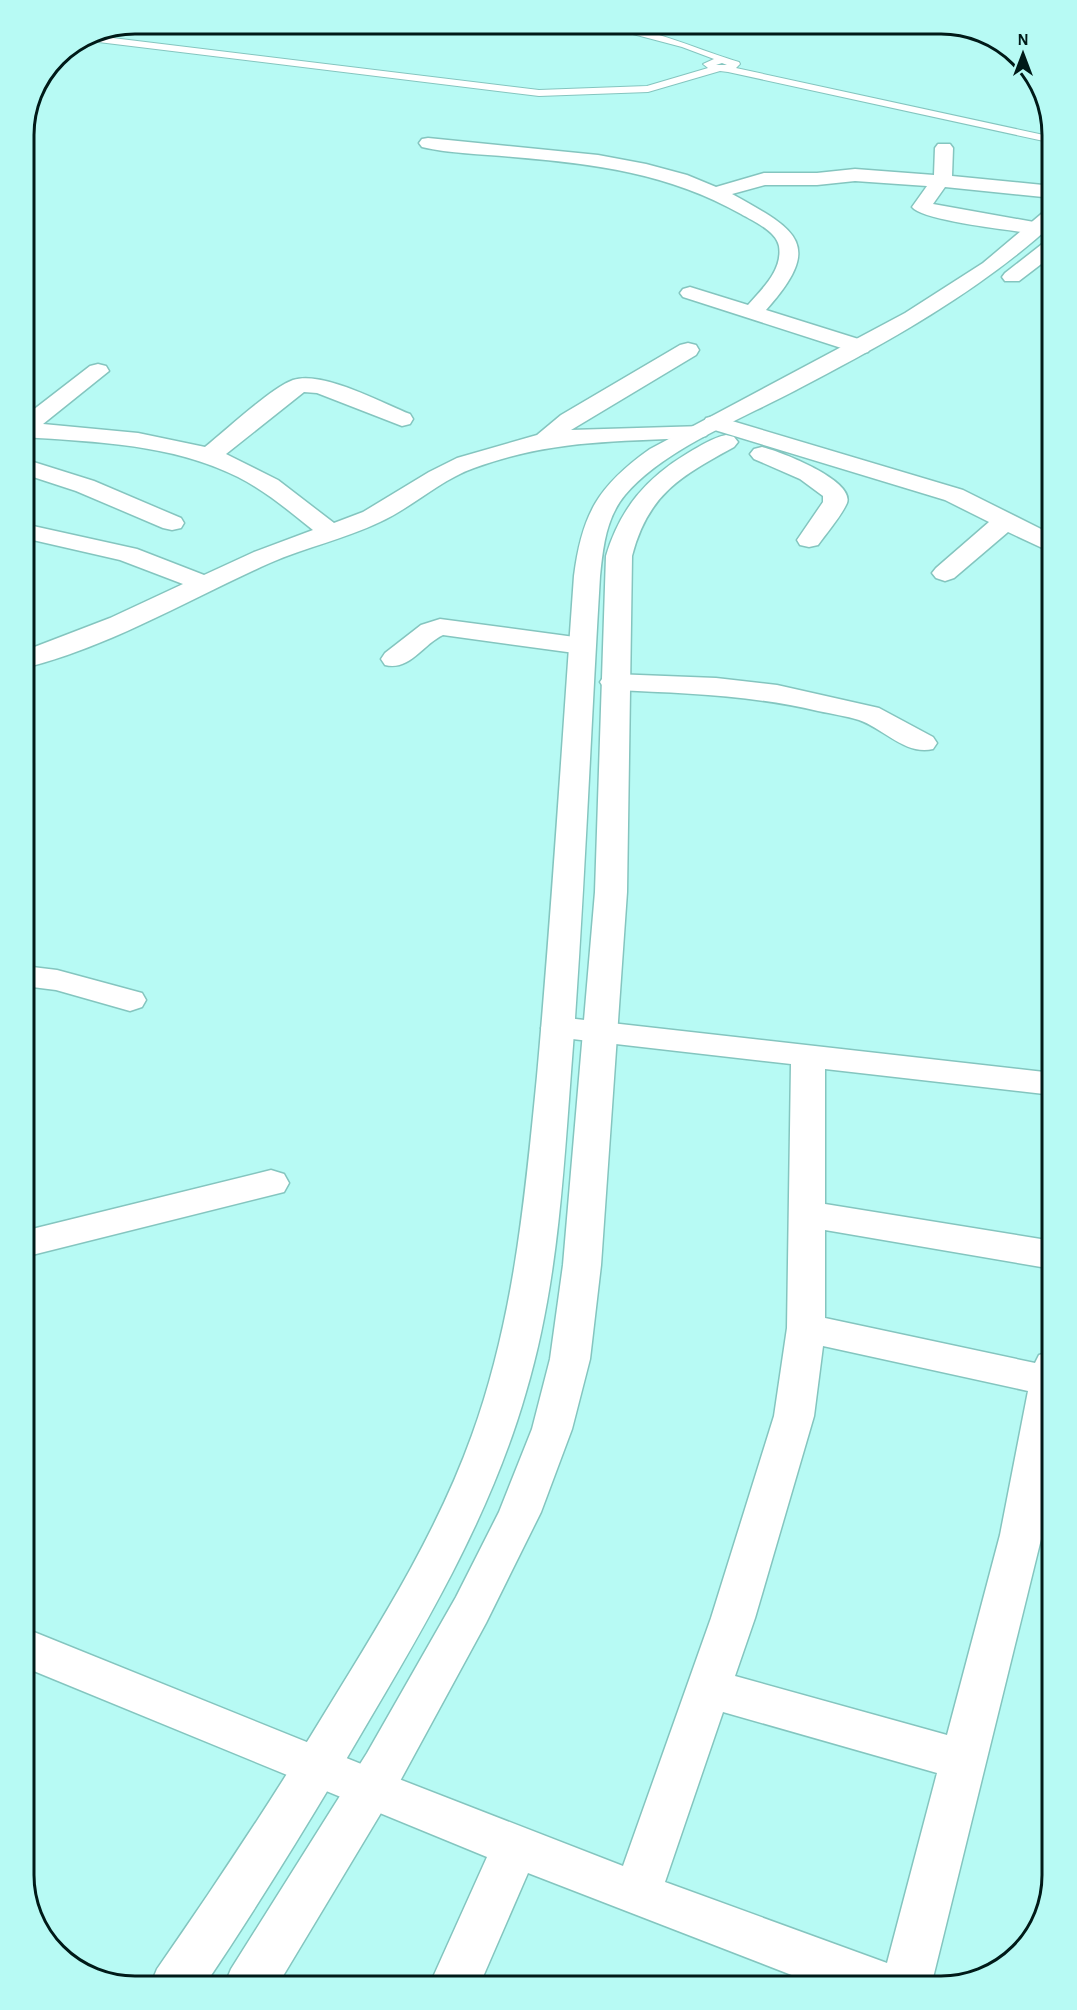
<svg xmlns="http://www.w3.org/2000/svg" width="1077" height="2010" font-family="'Alegreya Sans',sans-serif">
  <style>
    .lines { fill: none; stroke-linecap: round; stroke-linejoin: round }
    .service-casing { stroke: #84c5bf; stroke-width: 2 }
    .minor-casing { stroke: #84c5bf; stroke-width: 3 }
    .tertiary-casing { stroke: #84c5bf; stroke-width: 3 }
    .service { fill: #fff; fill-rule: evenodd }
    .minor { fill: #fff; fill-rule: evenodd }
    .tertiary { fill: #fff; fill-rule: evenodd }
    .rim { fill: none; stroke: #001a18; stroke-width: 3 }
  </style>
  <rect width="100%" height="100%" fill="#b7faf4"/>
  <g class="lines">
    <g class="service-casing">
      <path id="service" d="M 595,24 C 645,24 692,48 739,62 L 740,64 L 736,68 L 1053,137 L 1053,143 L 728,72 L 720,71 L 648,92 L 539,96 L 82,40 L 88,35 L 539,90 L 647,86 L 708,68 L 703,64 L 714,59 L 682,47 ZM 722,63 L 727,65 L 716,65 Z"/>
    </g>
    <g class="minor-casing">
      <path id="minor" d="M 428,138 L 598,155 L 646,164 L 687,175 L 716,187 L 764,173 L 817,173 L 855,169 L 934,175 L 935,148 L 938,144 L 950,144 L 953,148 L 952,176 L 1053,186 L 1053,198 L 945,187 L 933,204 L 1045,224 L 1048,228 L 1045,232 L 1038,234 C 1017,231 922,221 912,207 L 927,186 L 855,181 L 817,185 L 765,185 L 732,194 C 797,230 825,244 766,310 L 868,342 L 871,347 L 868,352 L 860,354 L 683,297 L 680,293 L 683,289 L 690,287 L 748,305 C 762,289 783,270 779,246 C 776,231 753,221 741,214 C 668,173 595,164 513,157 C 483,154 451,154 422,147 L 419,143 L 422,139 Z
        M 688,343 L 696,345 L 699,350 L 696,355 L 571,430 L 704,426 L 703,423 L 706,418 L 714,416 L 722,418 L 963,490 L 1053,535 L 1053,553 L 1008,532 L 954,578 L 945,581 L 936,578 L 932,573 L 936,568 L 989,522 L 945,500 L 708,428 L 710,431 L 706,436 L 698,438 C 619,441 550,440 474,468 C 440,480 413,507 380,522 C 345,539 306,547 270,563 C 189,599 110,647 24,668 L 24,651 L 110,618 L 183,584 L 120,560 L 24,538 L 24,524 L 137,549 L 204,575 L 254,552 L 313,530 C 289,511 266,491 238,477 C 172,444 97,442 24,437 L 24,417 L 90,366 L 98,364 L 106,366 L 109,371 L 43,424 L 138,433 L 205,447 C 225,431 271,388 293,380 C 322,370 382,403 410,414 L 413,419 L 410,424 L 402,426 L 317,393 L 304,392 L 226,454 L 278,480 L 334,523 L 363,512 L 429,472 L 457,458 L 537,435 L 561,415 L 680,345 Z
        M 762,447 C 779,451 855,480 847,503 C 842,515 826,534 818,545 L 809,547 L 800,545 L 797,540 L 823,502 L 823,496 L 800,479 L 754,459 L 750,454 L 754,449 Z
        M 24,459 L 94,481 L 181,518 L 184,523 L 181,528 L 172,530 L 163,528 L 76,491 L 24,474 Z
        M 440,619 L 582,638 L 591,640 L 595,646 L 591,652 L 582,654 L 443,635 C 422,645 410,671 385,665 L 381,659 L 385,653 L 421,625 Z
        M 614,674 L 716,678 L 777,685 L 879,708 L 933,737 L 937,743 L 933,749 C 906,756 883,728 859,720 C 846,716 832,714 818,711 C 751,695 683,693 614,690 L 604,688 L 600,682 L 604,676 Z
        M 24,966 L 57,970 L 142,993 L 146,1000 L 142,1007 L 130,1011 L 56,990 L 24,986 Z
        M 558,1017 L 1053,1073 L 1053,1095 L 825,1069 L 825,1204 L 1053,1241 L 1053,1269 L 825,1230 L 825,1318 L 1035,1363 L 1039,1355 L 1053,1351 L 1053,1474 L 1042,1535 L 931,1986 L 820,1986 L 528,1873 L 479,1986 L 429,1986 L 487,1857 L 24,1667 L 24,1628 L 386,1774 L 623,1866 L 711,1618 L 774,1416 L 787,1328 L 791,1064 L 546,1036 L 541,1028 L 546,1020 ZM 823,1346 L 1028,1391 L 1000,1535 L 947,1735 L 735,1676 L 755,1618 L 814,1416 ZM 723,1712 L 937,1773 L 887,1963 L 665,1882 Z
        M 271,1170 L 284,1174 L 289,1183 L 284,1192 L 24,1257 L 24,1231 Z"/>
    </g>
    <g class="tertiary-casing">
      <path id="tertiary" d="M 1053,208 L 1053,224 C 977,293 888,342 798,389 C 744,418 665,448 625,495 C 606,518 603,547 600,576 C 590,741 584,907 571,1072 C 563,1179 557,1288 526,1392 C 493,1508 432,1614 371,1717 C 318,1808 263,1898 204,1986 L 150,1986 L 157,1969 C 220,1879 280,1787 337,1693 C 388,1610 439,1527 472,1435 C 514,1319 525,1198 537,1076 C 552,909 562,743 574,576 C 582,514 598,486 650,449 L 905,313 L 983,263 L 1046,210 Z
        M 1053,239 L 1053,255 L 1019,281 L 1005,281 L 1002,277 L 1005,273 L 1046,241 Z
        M 726,435 L 734,437 L 738,442 L 734,447 C 681,476 648,494 632,556 L 627,892 L 601,1265 L 590,1359 L 572,1429 L 541,1512 L 486,1623 L 399,1783 L 277,1986 L 224,1986 L 231,1969 L 367,1753 L 456,1597 L 499,1512 L 532,1429 L 550,1359 L 563,1265 L 595,892 L 606,556 C 620,509 646,478 688,453 C 700,446 712,438 726,435 Z"/>
    </g>
    <use href="#service" class="service"/>
    <use href="#minor" class="minor"/>
    <use href="#tertiary" class="tertiary"/>
  </g>
  <path d="M0 0H1077V2010H0ZM135 34H941A101 101 0 0 1 1042 135V1875A101 101 0 0 1 941 1976H135A101 101 0 0 1 34 1875V135A101 101 0 0 1 135 34Z" fill="#b7faf4" fill-rule="evenodd"/>
  <path class="rim" d="M135 34H941A101 101 0 0 1 1042 135V1875A101 101 0 0 1 941 1976H135A101 101 0 0 1 34 1875V135A101 101 0 0 1 135 34Z"/>
  <g transform="translate(1023 54)" stroke="#b7faf4" stroke-width="4.5" paint-order="stroke">
  <path d="M0-4.5L10 22L0 15L-10 22Z" fill="#001a18"/>
  <text y="-9" font-size="16" font-weight="bold" text-anchor="middle" fill="#001a18">N</text>
  </g>
</svg>
